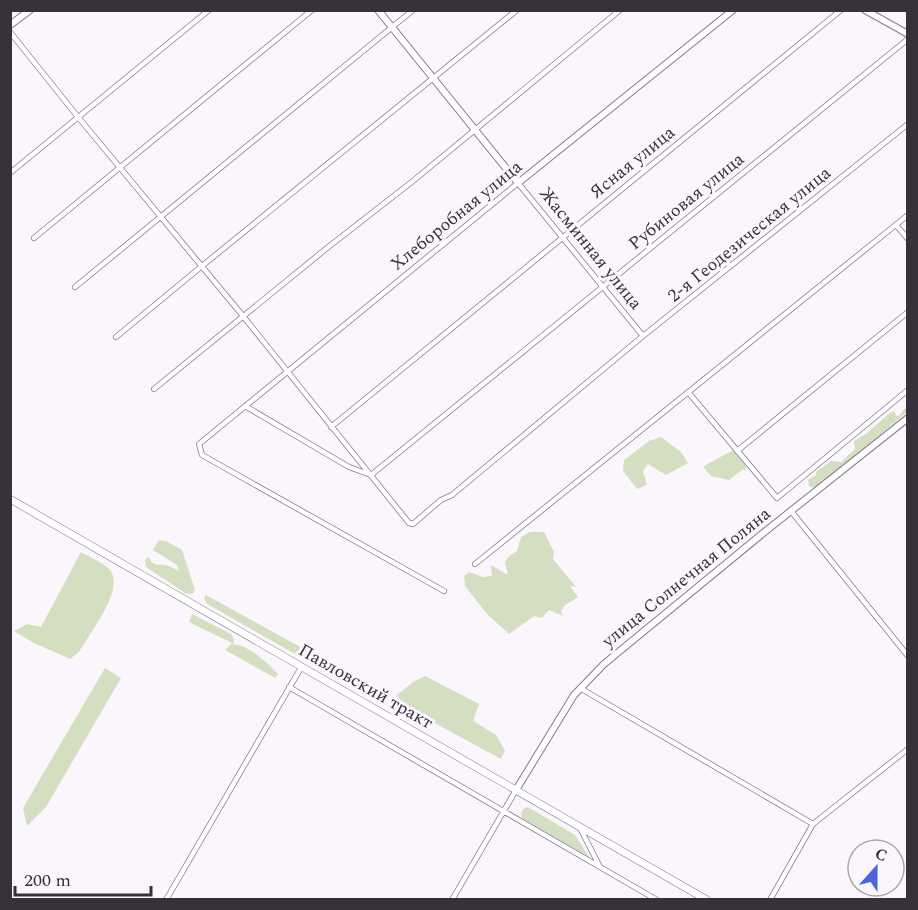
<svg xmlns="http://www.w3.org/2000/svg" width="918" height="910" font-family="Spectral,serif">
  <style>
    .green { fill: #d4dec0 }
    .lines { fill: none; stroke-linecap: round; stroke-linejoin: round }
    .street-casing { stroke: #877791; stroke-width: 6 }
    .secondary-casing { stroke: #877791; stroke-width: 8 }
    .primary-casing { stroke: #877791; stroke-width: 8 }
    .street { stroke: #fff; stroke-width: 4.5 }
    .secondary { stroke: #fff; stroke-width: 6 }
    .primary { stroke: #fff; stroke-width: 7 }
    .labels { text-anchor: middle; stroke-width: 6; stroke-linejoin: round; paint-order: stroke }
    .street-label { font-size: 18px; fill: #38313c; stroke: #faf6fc }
  </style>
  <rect width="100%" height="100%" fill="#faf6fc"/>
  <path class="green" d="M 907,405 L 907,412 L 822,483 L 814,488 L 809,486 L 808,480 L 816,475 L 816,472 L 831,461 L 841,462 L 855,449 L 854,441 L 866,434 L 891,412 L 894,411 L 897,416 L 900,415 Z
    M 661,437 L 681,452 L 688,463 L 666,475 L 648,464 L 643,471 L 647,485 L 637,489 L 623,471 L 624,460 L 649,441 Z
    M 733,450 L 746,466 L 745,471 L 743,469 L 729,480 L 711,476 L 704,468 L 704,466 Z
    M 530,532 L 544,532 L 554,552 L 553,559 L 576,587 L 570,586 L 578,597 L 564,606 L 561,612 L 563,616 L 549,610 L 542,618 L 534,616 L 509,634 L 487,614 L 465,586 L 464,576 L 469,572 L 483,577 L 492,576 L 491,565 L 508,575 L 505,562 L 509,556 L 517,551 L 521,537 Z
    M 159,540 L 166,541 L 182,550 L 195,590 L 192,594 L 185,593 L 146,567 L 145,560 L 149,557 C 153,567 157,564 165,565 C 170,566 175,569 179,571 L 177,565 L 153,550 Z
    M 81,552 C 89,557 102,562 109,569 C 127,587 89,634 79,652 L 70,659 L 32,642 L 14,631 L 27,624 L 41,627 Z
    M 206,595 L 302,648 L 305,651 L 301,654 L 295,654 L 207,604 L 204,598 Z
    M 192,614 L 231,634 L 234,639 L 233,644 C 250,646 266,662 278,674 L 275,678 L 225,650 L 232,643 L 189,622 Z
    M 105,668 L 121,678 L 46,807 L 27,826 L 23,808 Z
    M 425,676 L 479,704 L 473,721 L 496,735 L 505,751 L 501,759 L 405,707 L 397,695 L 413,682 Z
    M 528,807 L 575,835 L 589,857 L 522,818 L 521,813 L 523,809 Z"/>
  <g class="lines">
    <g class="street-casing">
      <path id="street" d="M 10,32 L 78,117 L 243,316 L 409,523 L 413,524 L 441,500 L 452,495 L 643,336 L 908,124
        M 10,173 L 209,10
        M 896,225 L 908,239
        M 34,238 L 312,10
        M 75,287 L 413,10
        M 116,337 L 202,266 L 517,10
        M 154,389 L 327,248 L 413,181 L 620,10
        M 688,392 L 777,498 L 908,390
        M 245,406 L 349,467 L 371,475 L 908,39
        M 331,427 L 841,10
        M 737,451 L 908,312
        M 791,511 L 908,656
        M 475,564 L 908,215
        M 444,591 L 202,455 L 199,444 L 518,183 L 643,336
        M 289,687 L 657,900
        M 580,688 L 813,824
        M 580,828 L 599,865
        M 166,900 L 302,666
        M 452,900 L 516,790
        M 770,900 L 813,824 L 908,749"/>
    </g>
    <g class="secondary-casing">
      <path id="secondary" d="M 378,10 L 518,183 L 733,10
        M 865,10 L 908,34
        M 10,25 L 30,10
        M 516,790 L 574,695 L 604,664 L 767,530 L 908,418"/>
    </g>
    <g class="primary-casing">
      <path id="primary" d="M 10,499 L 707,900"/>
    </g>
    <use href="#street" class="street"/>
    <use href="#secondary" class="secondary"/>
    <use href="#primary" class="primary"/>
  </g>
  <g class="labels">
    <g class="street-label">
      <text transform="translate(632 162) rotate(-39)" y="6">Ясная улица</text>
      <text transform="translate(686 201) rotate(-39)" y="6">Рубиновая улица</text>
      <text transform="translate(456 215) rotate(-39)" y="6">Хлеборобная улица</text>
      <text transform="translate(749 234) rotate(-39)" y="6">2-я Геодезическая улица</text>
      <text transform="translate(591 248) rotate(51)" y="6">Жасминная улица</text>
      <text transform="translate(686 577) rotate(-39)" y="6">улица Солнечная Поляна</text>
      <text transform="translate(366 686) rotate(30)" y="6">Павловский тракт</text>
    </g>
  </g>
  <rect width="918" height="910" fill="none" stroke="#38313c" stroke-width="24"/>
  <g transform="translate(876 868) rotate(21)"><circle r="28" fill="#faf6fc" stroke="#aca7af" stroke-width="1.5"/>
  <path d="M0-4.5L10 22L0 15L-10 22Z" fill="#4f64d9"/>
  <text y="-9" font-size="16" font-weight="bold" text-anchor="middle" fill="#38313c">С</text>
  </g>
  <path d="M15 886v9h136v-9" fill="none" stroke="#38313c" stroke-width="3"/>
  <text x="24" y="886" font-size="18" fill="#38313c" stroke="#faf6fc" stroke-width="4.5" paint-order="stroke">200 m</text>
</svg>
